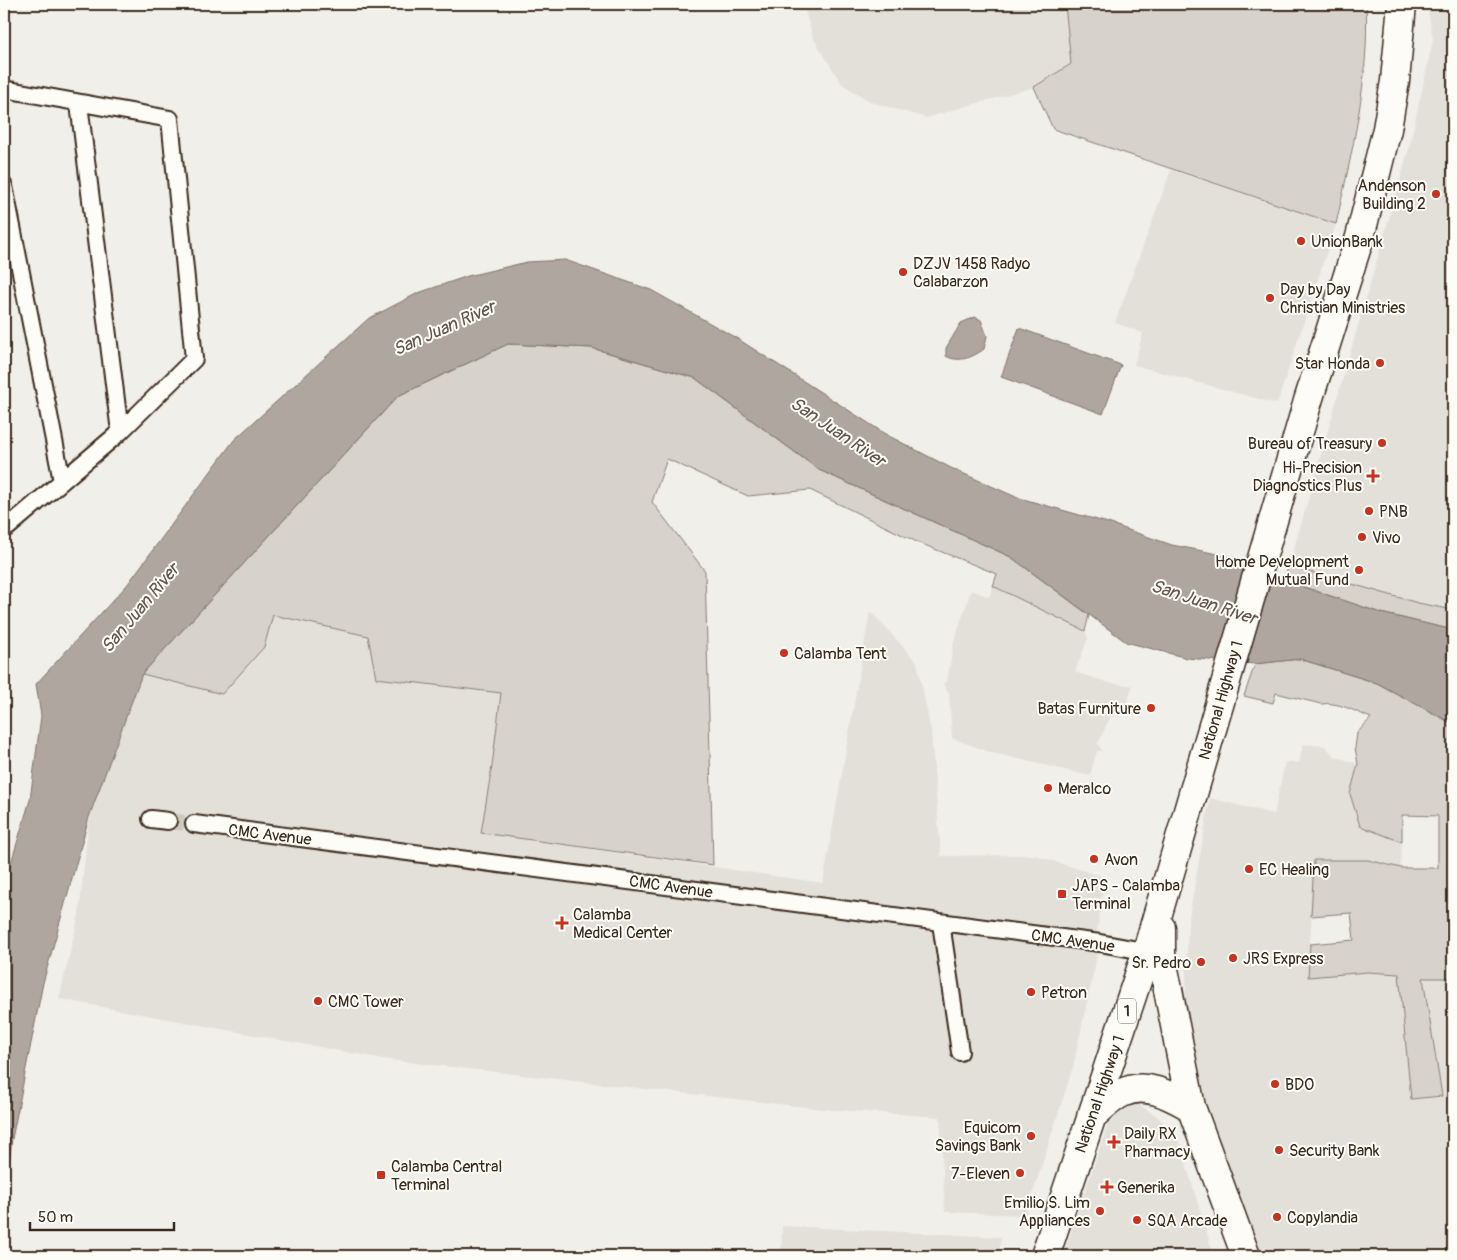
<svg xmlns="http://www.w3.org/2000/svg" width="1457" height="1260" font-family="Pangolin,sans-serif">
  <style>
    .built { fill: #e3e0da }
    .green { fill: #d7d2cc; stroke: #897e75 }
    .water { fill: #aea69f; stroke: #80746b }
    .lines { fill: none; stroke-linecap: round; stroke-linejoin: round }
    .minor-tunnel { stroke: #cdc8c1; stroke-width: 16; stroke-dasharray: 16 8; stroke-linecap: butt }
    .minor-casing { stroke: #3b2a1e; stroke-width: 20 }
    .trunk-casing { stroke: #3b2a1e; stroke-width: 31 }
    .minor { stroke: #fdfcf7; stroke-width: 16 }
    .trunk { stroke: #fdfcf7; stroke-width: 28 }
    .poi-dot { fill: #c8321e; stroke: #fdfcf7; stroke-width: 2 }
    .labels { text-anchor: middle; stroke-width: 4; stroke-linejoin: round; paint-order: stroke }
    .shield { fill: #fdfcf7; stroke: #75695f; stroke-width: 1 }
    .shield-label { font-size: 15px; font-weight: bold; fill: #3b2a1e }
    .poi-label { font-size: 16px; fill: #3b2a1e; stroke: #fdfcf7; text-anchor: start }
    .street-label { font-size: 16px; fill: #3b2a1e; stroke: #fdfcf7 }
    .water-label { font-size: 18px; font-style: italic; fill: #63554b; stroke: #fdfcf7 }
  </style>
  <rect width="100%" height="100%" fill="#f1efea"/>
  <filter id="ink" filterUnits="userSpaceOnUse"><feTurbulence type="fractalNoise" baseFrequency=".02" numOctaves="2"/><feDisplacementMap in="SourceGraphic" scale="10" xChannelSelector="R" yChannelSelector="G"/><feConvolveMatrix kernelMatrix="1 2 1 2 8 2 1 2 1" color-interpolation-filters="sRGB"/></filter>
  <g filter="url(#ink)">
    <path class="built" d="M 803,4 L 1065,4 L 1071,64 L 1034,87 L 926,118 L 871,102 L 842,84 L 813,38 Z
      M 1427,4 L 1453,4 L 1453,610 L 1418,603 L 1289,566 L 1409,148 L 1433,40 Z
      M 1171,170 L 1336,224 L 1277,404 L 1134,365 L 1143,333 L 1115,323 Z
      M 993,586 L 1085,631 L 1088,638 L 1075,672 L 1110,683 L 1133,686 L 1126,705 L 1115,706 L 1098,744 L 1102,751 L 1097,751 L 1090,776 L 989,752 L 952,738 L 949,694 L 943,684 L 947,681 L 954,642 L 971,590 L 989,597 Z
      M 870,611 L 917,662 L 931,731 L 941,856 L 1034,855 L 1104,877 L 1097,932 L 1100,943 L 1073,1067 L 1026,1215 L 945,1212 L 940,1117 L 823,1109 L 389,1060 L 59,999 L 79,914 L 89,817 L 142,674 L 222,694 L 264,647 L 273,615 L 368,636 L 376,678 L 501,693 L 492,767 L 481,833 L 823,883 Z
      M 1303,744 L 1325,746 L 1334,756 L 1358,764 L 1350,794 L 1360,826 L 1402,842 L 1401,868 L 1368,860 L 1315,860 L 1308,977 L 1368,972 L 1399,974 L 1412,1099 L 1442,1096 L 1423,977 L 1453,978 L 1453,1256 L 1263,1256 L 1226,1169 L 1202,1094 L 1185,1012 L 1188,923 L 1210,798 L 1274,814 L 1285,762 L 1299,763 Z
      M 1138,1104 L 1157,1116 L 1179,1141 L 1214,1256 L 1063,1256 L 1108,1124 L 1121,1110 Z
      M 782,1226 L 1001,1237 L 999,1256 L 781,1256 Z"/>
    <path class="green" d="M 1065,4 L 1366,4 C 1370,78 1352,152 1336,224 L 1053,129 L 1034,87 L 1071,64 Z
      M 508,344 L 592,348 L 695,378 L 819,470 L 1011,557 L 1089,615 L 1085,631 L 993,586 L 997,574 L 917,542 L 810,490 L 748,496 L 667,459 L 652,502 L 705,571 L 713,865 L 481,833 L 492,766 L 501,693 L 376,678 L 368,636 L 273,615 L 264,647 L 222,694 L 142,674 L 398,396 Z
      M 1289,566 L 1418,603 L 1453,610 L 1453,630 L 1381,613 L 1283,580 Z
      M 1300,659 L 1377,683 L 1453,724 L 1453,978 L 1423,978 L 1442,1096 L 1411,1099 L 1399,974 L 1368,972 L 1308,977 L 1310,944 L 1354,940 L 1351,913 L 1311,916 L 1314,860 L 1368,860 L 1401,868 L 1438,868 L 1438,816 L 1402,815 L 1402,842 L 1360,826 L 1350,794 L 1358,764 L 1355,748 L 1357,733 L 1371,718 C 1356,712 1338,701 1321,704 L 1276,693 L 1273,703 L 1244,696 L 1255,664 Z"/>
    <path class="water" d="M 565,260 L 651,290 L 738,339 L 887,435 L 951,468 L 1016,497 L 1108,523 L 1172,545 L 1218,554 L 1283,580 L 1381,613 L 1453,630 L 1453,724 L 1377,683 L 1300,659 L 1255,664 L 1187,658 L 1126,642 L 1011,557 L 819,470 L 695,378 L 592,348 L 508,344 L 398,396 L 142,674 L 89,817 L 43,983 L 12,1139 L 4,1204 L 4,886 L 30,800 L 41,716 L 36,684 L 127,585 L 234,440 L 368,319 L 418,293 L 468,276 L 527,262 Z
      M 975,317 L 981,320 L 987,336 L 984,349 C 972,358 958,363 946,356 L 946,348 L 961,323 Z
      M 1019,328 L 1121,365 L 1103,414 L 1001,377 Z"/>
    <g class="lines">
      <path class="minor-tunnel" d="M 168,821 L 194,824"/>
      <g class="minor-casing">
        <path id="minor" d="M 4,89 L 170,119 L 194,359 L 120,432 L 8,527 L 4,526
          M 79,104 L 120,432
          M 4,186 L 62,481
          M 151,819 L 168,821
          M 194,824 L 1100,943 L 1154,953
          M 941,923 L 960,1052"/>
      </g>
      <g class="trunk-casing">
        <path id="trunk" d="M 1161,928 L 1161,954 L 1191,1107 L 1246,1256
          M 1091,1117 C 1100,1109 1111,1098 1122,1093 C 1146,1081 1171,1096 1191,1107
          M 1045,1256 L 1147,951 L 1308,401 L 1360,237 L 1387,129 L 1395,81 L 1402,4"/>
      </g>
      <use href="#minor" class="minor"/>
      <use href="#trunk" class="trunk"/>
    </g>
  </g>
  <g class="poi-dot">
    <circle cx="1436" cy="194" r="5"/>
    <circle cx="1301" cy="241" r="5"/>
    <circle cx="903" cy="272" r="5"/>
    <circle cx="1270" cy="298" r="5"/>
    <circle cx="1380" cy="363" r="5"/>
    <circle cx="1382" cy="443" r="5"/>
    <path d="M1370.5 468.5h5v5h5v5h-5v5h-5v-5h-5v-5h5z"/>
    <circle cx="1369" cy="511" r="5"/>
    <circle cx="1362" cy="537" r="5"/>
    <circle cx="1359" cy="570" r="5"/>
    <circle cx="784" cy="653" r="5"/>
    <circle cx="1151" cy="708" r="5"/>
    <circle cx="1048" cy="788" r="5"/>
    <circle cx="1094" cy="859" r="5"/>
    <circle cx="1249" cy="869" r="5"/>
    <rect x="1057" y="889" width="10" height="10" rx="2.5"/>
    <path d="M559.5 915.5h5v5h5v5h-5v5h-5v-5h-5v-5h5z"/>
    <circle cx="1233" cy="958" r="5"/>
    <circle cx="1201" cy="962" r="5"/>
    <circle cx="1031" cy="992" r="5"/>
    <circle cx="318" cy="1001" r="5"/>
    <circle cx="1275" cy="1084" r="5"/>
    <circle cx="1031" cy="1136" r="5"/>
    <path d="M1111.5 1134.5h5v5h5v5h-5v5h-5v-5h-5v-5h5z"/>
    <circle cx="1279" cy="1150" r="5"/>
    <circle cx="1020" cy="1173" r="5"/>
    <rect x="376" y="1170" width="10" height="10" rx="2.5"/>
    <path d="M1104.5 1179.5h5v5h5v5h-5v5h-5v-5h-5v-5h5z"/>
    <circle cx="1100" cy="1211" r="5"/>
    <circle cx="1277" cy="1217" r="5"/>
    <circle cx="1137" cy="1220" r="5"/>
  </g>
  <g class="labels">
    <rect class="shield" x="1118" y="998.5" width="18" height="25" rx="4"/>
    <g class="shield-label">
      <text x="1127" y="1016">1</text>
    </g>
    <g class="poi-label">
      <text x="1426" y="191" text-anchor="end">Andenson<tspan x="1426" dy="18">Building 2</tspan></text>
      <text x="1311" y="247">UnionBank</text>
      <text x="913" y="269">DZJV 1458 Radyo<tspan x="913" dy="18">Calabarzon</tspan></text>
      <text x="1280" y="295">Day by Day<tspan x="1280" dy="18">Christian Ministries</tspan></text>
      <text x="1370" y="369" text-anchor="end">Star Honda</text>
      <text x="1372" y="449" text-anchor="end">Bureau of Treasury</text>
      <text x="1362" y="473" text-anchor="end">Hi-Precision<tspan x="1362" dy="18">Diagnostics Plus</tspan></text>
      <text x="1379" y="517">PNB</text>
      <text x="1372" y="543">Vivo</text>
      <text x="1349" y="567" text-anchor="end">Home Development<tspan x="1349" dy="18">Mutual Fund</tspan></text>
      <text x="794" y="659">Calamba Tent</text>
      <text x="1141" y="714" text-anchor="end">Batas Furniture</text>
      <text x="1058" y="794">Meralco</text>
      <text x="1104" y="865">Avon</text>
      <text x="1259" y="875">EC Healing</text>
      <text x="1072" y="891">JAPS - Calamba<tspan x="1072" dy="18">Terminal</tspan></text>
      <text x="573" y="920">Calamba<tspan x="573" dy="18">Medical Center</tspan></text>
      <text x="1243" y="964">JRS Express</text>
      <text x="1191" y="968" text-anchor="end">Sr. Pedro</text>
      <text x="1041" y="998">Petron</text>
      <text x="328" y="1007">CMC Tower</text>
      <text x="1285" y="1090">BDO</text>
      <text x="1021" y="1133" text-anchor="end">Equicom<tspan x="1021" dy="18">Savings Bank</tspan></text>
      <text x="1124" y="1139">Daily RX<tspan x="1124" dy="18">Pharmacy</tspan></text>
      <text x="1289" y="1156">Security Bank</text>
      <text x="391" y="1172">Calamba Central<tspan x="391" dy="18">Terminal</tspan></text>
      <text x="1010" y="1179" text-anchor="end">7-Eleven</text>
      <text x="1117" y="1193">Generika</text>
      <text x="1090" y="1208" text-anchor="end">Emilio S. Lim<tspan x="1090" dy="18">Appliances</tspan></text>
      <text x="1287" y="1223">Copylandia</text>
      <text x="1147" y="1226">SQA Arcade</text>
    </g>
    <g class="street-label">
      <text transform="translate(1220 700) rotate(-74)" y="6">National Highway 1</text>
      <text transform="translate(270 834) rotate(7)" y="6">CMC Avenue</text>
      <text transform="translate(671 886) rotate(8)" y="6">CMC Avenue</text>
      <text transform="translate(1073 940) rotate(8)" y="6">CMC Avenue</text>
      <text transform="translate(1099 1094) rotate(-71)" y="6">National Highway 1</text>
    </g>
    <g class="water-label">
      <text transform="translate(444 328) rotate(-24)" y="6">San Juan River</text>
      <text transform="translate(838 432) rotate(34)" y="6">San Juan River</text>
      <text transform="translate(1204 602) rotate(18)" y="6">San Juan River</text>
      <text transform="translate(140 608) rotate(-50)" y="6">San Juan River</text>
    </g>
  </g>
  <rect width="1457" height="1260" fill="none" stroke="#fdfcf7" stroke-width="20"/>
  <rect x="10" y="10" width="1437" height="1240" fill="none" stroke="#3b2a1e" stroke-width="2" filter="url(#ink)"/>
  <path d="M30 1222v8h144v-8" fill="none" stroke="#3b2a1e" stroke-width="2.5"/>
  <text x="38" y="1222" font-size="15" fill="#3b2a1e" stroke="#fdfcf7" stroke-width="4" paint-order="stroke">50 m</text>
</svg>
